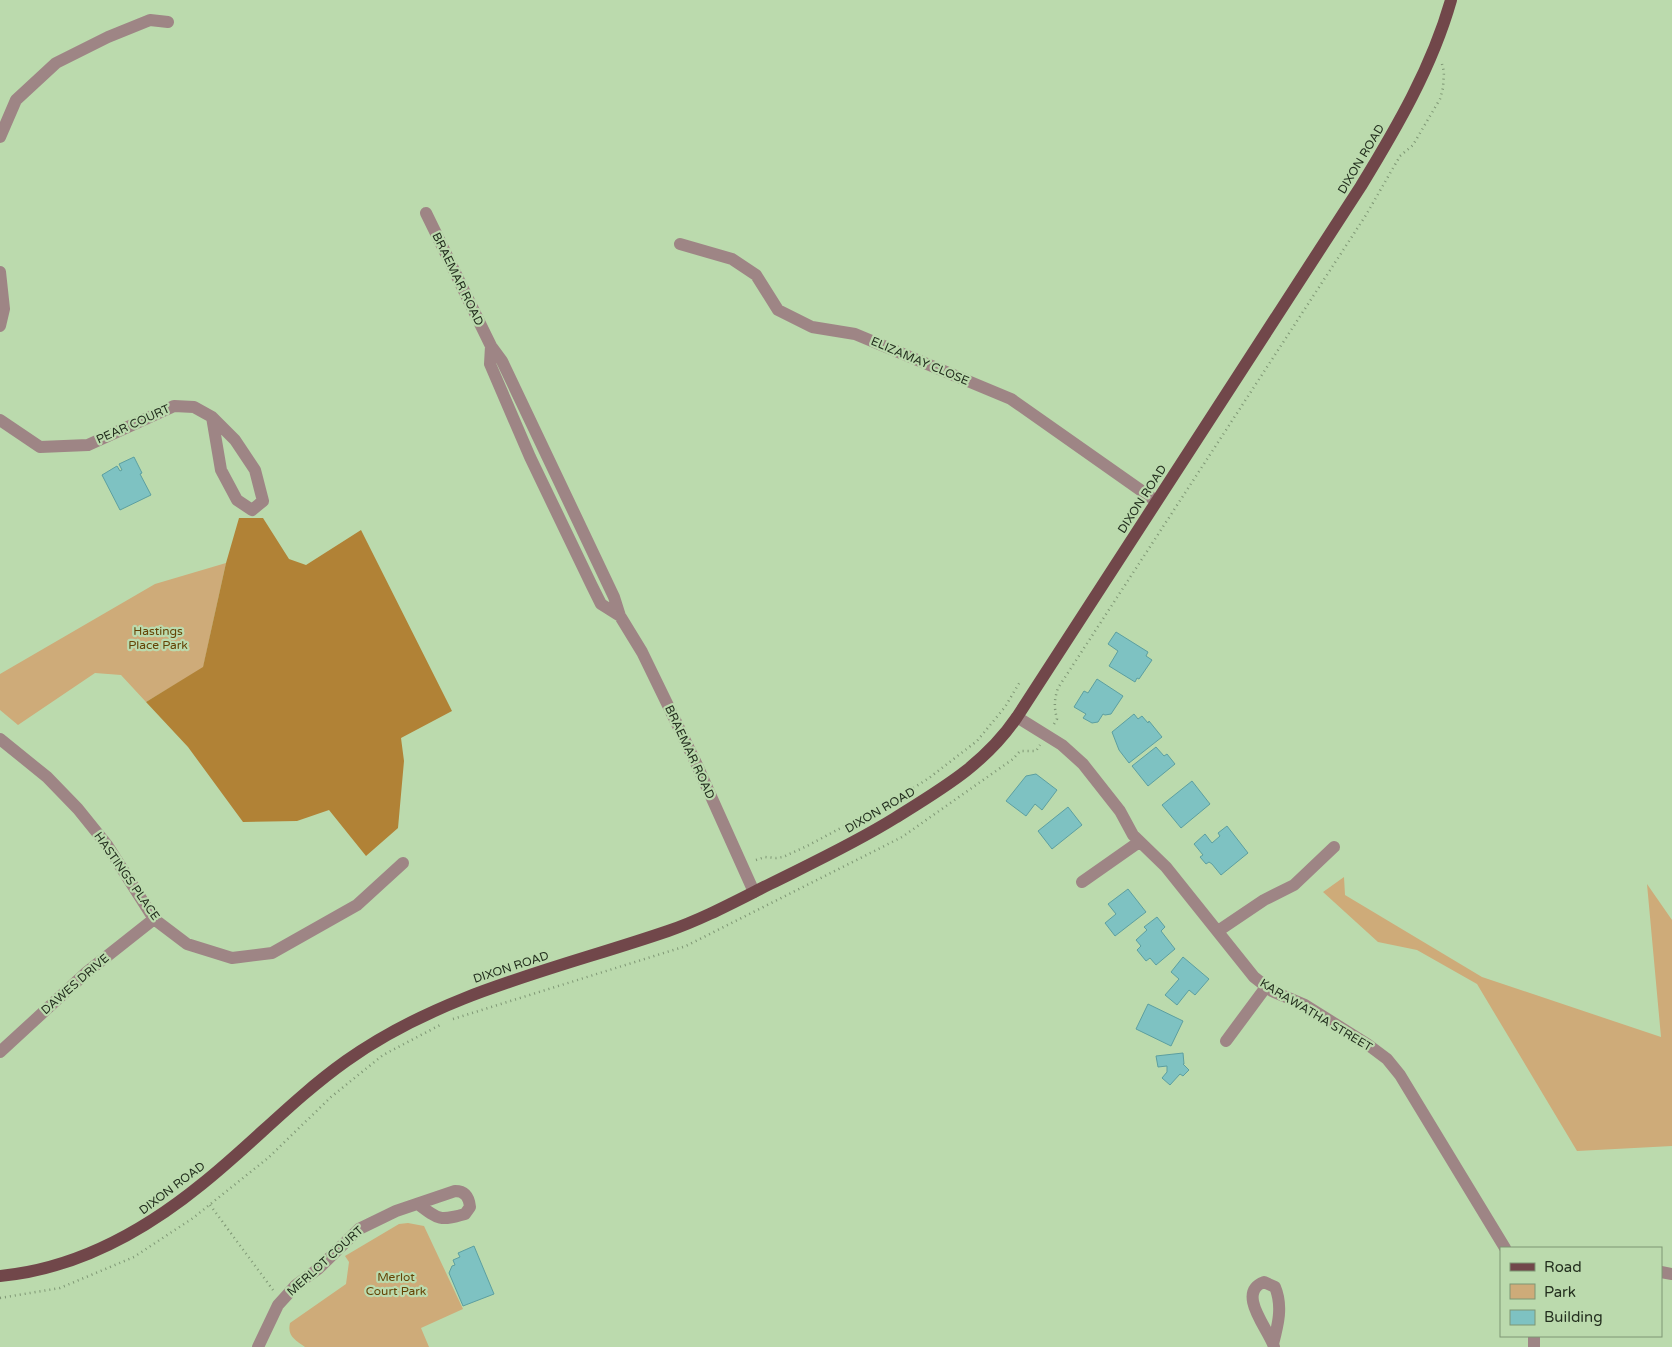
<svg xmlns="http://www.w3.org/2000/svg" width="1672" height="1347" font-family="'Varela Round',sans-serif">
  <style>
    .green { fill: #ceab79 }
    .forest { fill: #b18236 }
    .building { fill: #7ec2c2; stroke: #5c9fa0 }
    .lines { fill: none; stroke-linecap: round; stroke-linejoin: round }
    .path { stroke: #7e9674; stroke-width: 2.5; stroke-dasharray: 1 4; stroke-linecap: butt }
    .minor { stroke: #9e8585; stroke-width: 12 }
    .major { stroke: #71474a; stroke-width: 12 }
    .labels { text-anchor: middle; stroke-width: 4.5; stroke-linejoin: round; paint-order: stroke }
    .street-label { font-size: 12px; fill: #24301f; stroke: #bbdaad }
    .park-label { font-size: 12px; fill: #644305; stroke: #bbdaad }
  </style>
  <rect width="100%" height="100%" fill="#bbdaad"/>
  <path class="green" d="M 226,563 L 203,668 L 146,702 L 121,675 L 95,673 L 18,725 L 0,710 L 0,674 L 155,584 Z
    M 1344,877 L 1345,895 L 1482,977 L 1661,1037 L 1647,884 L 1672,920 L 1672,1146 L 1577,1151 L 1477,984 L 1417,950 L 1378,942 L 1323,892 Z
    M 408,1223 L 424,1226 L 463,1309 L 421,1328 L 429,1347 L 305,1347 C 295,1340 287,1336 290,1323 L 346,1284 L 349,1262 L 345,1256 L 399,1224 Z"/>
  <path class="forest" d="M 239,518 L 263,518 L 289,559 L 306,565 L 361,530 L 452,711 L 401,738 L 404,761 L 398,828 L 366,856 L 329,810 L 297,821 L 243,822 L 188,747 L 146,702 L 203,667 L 226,563 Z"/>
  <path class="building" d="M 134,457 L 142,473 L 140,474 L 151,495 L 120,510 L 102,475 L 117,466 L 120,471 L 122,470 L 119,464 Z
    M 1116,632 L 1148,652 L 1146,656 L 1152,660 L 1139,679 L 1137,678 L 1135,682 L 1109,666 L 1118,651 L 1108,644 Z
    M 1097,679 L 1123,696 L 1111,714 L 1105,715 L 1103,714 L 1098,722 L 1092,723 L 1083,718 L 1086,714 L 1074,707 L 1084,691 L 1088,693 Z
    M 1134,714 L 1138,719 L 1142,716 L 1148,723 L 1149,721 L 1162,737 L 1129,763 L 1119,750 L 1112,732 Z
    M 1156,747 L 1164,756 L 1167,754 L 1175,764 L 1148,786 L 1132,766 Z
    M 1036,774 L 1057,790 L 1042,810 L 1035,804 L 1026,816 L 1006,801 L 1026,776 Z
    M 1192,781 L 1210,804 L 1181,828 L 1162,805 Z
    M 1068,807 L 1082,825 L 1052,849 L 1038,831 Z
    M 1227,826 L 1248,853 L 1221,875 L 1212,864 L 1209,862 L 1206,864 L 1200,857 L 1203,855 L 1194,844 L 1205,834 L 1212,843 L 1220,836 L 1218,833 Z
    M 1128,889 L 1146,912 L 1115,936 L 1105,923 L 1116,914 L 1108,904 Z
    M 1157,917 L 1165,927 L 1161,931 L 1175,949 L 1156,965 L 1150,958 L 1146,961 L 1137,950 L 1141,946 L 1136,940 L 1147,930 L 1144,927 Z
    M 1183,957 L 1209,979 L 1195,995 L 1189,990 L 1177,1005 L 1165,995 L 1179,979 L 1171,972 Z
    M 1148,1004 L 1183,1021 L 1171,1046 L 1136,1029 Z
    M 1183,1053 L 1184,1064 L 1183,1064 L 1189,1070 L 1183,1076 L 1180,1074 L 1170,1085 L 1162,1078 L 1167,1072 L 1167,1066 L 1158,1067 L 1156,1056 Z
    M 474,1246 L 494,1294 L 463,1306 L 449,1273 L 452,1266 L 455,1265 L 453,1260 L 460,1257 L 458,1253 Z"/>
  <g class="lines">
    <path class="path" d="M 1054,724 L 1057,719 C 1054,707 1054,700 1058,688 L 1366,215 L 1400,156 L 1413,145 L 1440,99 L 1443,88 L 1444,72 L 1442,64
      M 756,860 L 765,857 L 776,858 L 783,857 L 807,846 L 901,796 L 929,778 L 977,741 L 1005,707 L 1021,680
      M 453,1019 L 686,946 L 902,837 L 1013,759 L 1020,751 L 1036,751 L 1040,745
      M 210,1205 L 273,1290
      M 0,1298 L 60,1288 L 134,1257 L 193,1218 L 268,1158 L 331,1097 L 383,1055 L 442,1024"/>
    <path class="minor" d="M 0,137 L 16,100 L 56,63 L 108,37 L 150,20 L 168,22
      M 426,213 L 491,346 L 502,361 L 614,597 L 620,616 L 642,652 L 696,763 L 754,892
      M 680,244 L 732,259 L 756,275 L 778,310 L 812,327 L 855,334 L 1011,399 L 1156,501
      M 0,272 L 4,309 L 0,326
      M 491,346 L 490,364 L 530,457 L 592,586 L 601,604 L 620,616
      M 0,420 L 40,447 L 88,445 L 174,406 L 194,407 L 212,417 L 235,440 L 255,470 L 263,501 L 252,510 L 237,500 L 221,470 L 212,417
      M 1017,717 L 1062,745 L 1083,764 L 1120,811 L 1133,835 L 1166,867 L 1254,977 L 1272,991 L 1305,1005 L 1367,1044 L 1387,1059 L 1400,1075 L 1505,1248
      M 0,739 L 47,777 L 78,809 L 107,845 L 154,919 L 187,944 L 232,958 L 272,953 L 357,905 L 403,863
      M 1082,882 L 1139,842
      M 1218,931 L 1264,900 L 1294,885 L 1334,847
      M 1226,1041 L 1266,987
      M 0,1052 L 87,972 L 154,919
      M 1661,1272 L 1672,1274
      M 1273,1344 C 1278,1325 1283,1306 1275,1287 L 1264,1282 C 1235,1293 1270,1331 1274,1347
      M 258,1347 L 278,1305 L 288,1294 L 296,1285 L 318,1269 L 359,1229 L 396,1211 L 455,1191 C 465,1191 469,1197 470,1207 L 465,1214 C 440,1221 439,1220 418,1204
      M 1534,1347 L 1534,1336"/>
    <path class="major" d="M 0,1276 C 76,1269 143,1232 202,1184 C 251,1145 294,1098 346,1061 C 443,992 557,969 668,931 C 703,919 736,901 770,884 C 812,863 855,843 895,818 C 943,788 985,764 1017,717 L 1361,186 C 1397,127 1432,67 1451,0"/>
  </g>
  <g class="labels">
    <g class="street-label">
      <text transform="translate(1361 159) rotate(-59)" y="4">DIXON ROAD</text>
      <text transform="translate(458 279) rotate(64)" y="4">BRAEMAR ROAD</text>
      <text transform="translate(920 361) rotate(23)" y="4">ELIZAMAY CLOSE</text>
      <text transform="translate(133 424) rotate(-24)" y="4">PEAR COURT</text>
      <text transform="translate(1142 499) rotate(-57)" y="4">DIXON ROAD</text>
      <text transform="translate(690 752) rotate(65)" y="4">BRAEMAR ROAD</text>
      <text transform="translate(880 810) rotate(-30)" y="4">DIXON ROAD</text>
      <text transform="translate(127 876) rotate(55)" y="4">HASTINGS PLACE</text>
      <text transform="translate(511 967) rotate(-18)" y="4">DIXON ROAD</text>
      <text transform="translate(75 984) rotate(-41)" y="4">DAWES DRIVE</text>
      <text transform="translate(1316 1015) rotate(31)" y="4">KARAWATHA STREET</text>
      <text transform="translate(172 1188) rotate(-37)" y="4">DIXON ROAD</text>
      <text transform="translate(325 1261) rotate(-42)" y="4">MERLOT COURT</text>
    </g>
    <g class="park-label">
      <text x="158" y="635">Hastings<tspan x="158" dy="14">Place Park</tspan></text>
      <text x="396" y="1281">Merlot<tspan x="396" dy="14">Court Park</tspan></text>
    </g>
  </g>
  <rect x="1500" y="1247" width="162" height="90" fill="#bbdaad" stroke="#7f9674"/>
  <rect x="1510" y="1263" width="25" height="8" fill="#71474a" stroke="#7f9674"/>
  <text x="1544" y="1272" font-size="15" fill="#24301f">Road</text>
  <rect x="1510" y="1284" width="25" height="15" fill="#ceab79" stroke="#7f9674"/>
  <text x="1544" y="1297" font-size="15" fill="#24301f">Park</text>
  <rect x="1510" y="1310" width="25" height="15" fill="#7ec2c2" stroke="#7f9674"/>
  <text x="1544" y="1322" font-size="15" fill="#24301f">Building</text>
</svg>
